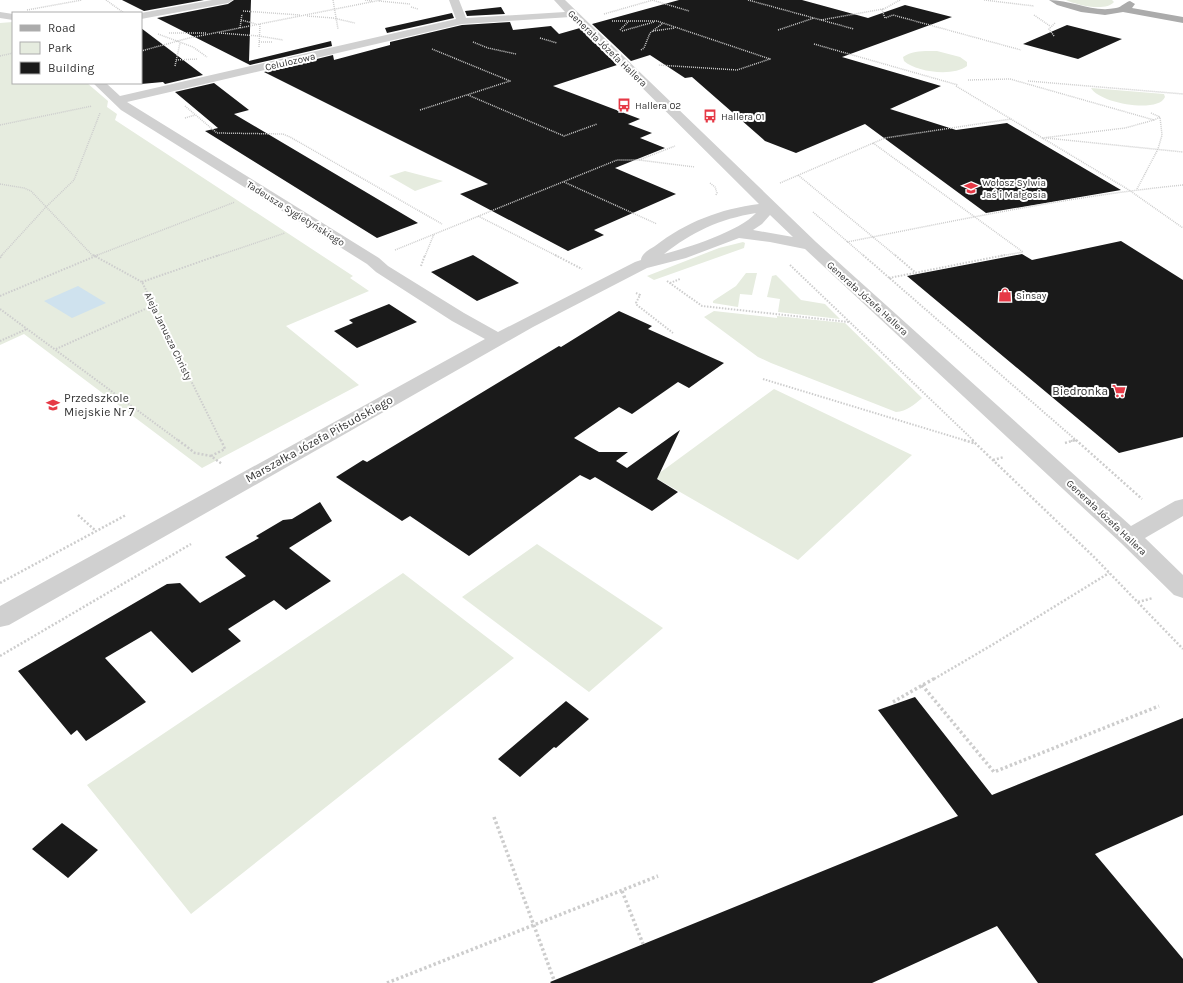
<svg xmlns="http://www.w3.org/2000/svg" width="1183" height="983" font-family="Karla,sans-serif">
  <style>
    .green { fill: #e6ecdf }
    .water { fill: #cfe2ee }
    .building { fill: #1a1a1a }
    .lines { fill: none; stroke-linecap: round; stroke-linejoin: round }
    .path-far3 { stroke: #cdcdcd; stroke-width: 1.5; stroke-dasharray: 1 1; stroke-linecap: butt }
    .path-far2 { stroke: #cdcdcd; stroke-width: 2; stroke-dasharray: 1.5 1.5; stroke-linecap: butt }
    .path-far1 { stroke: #cdcdcd; stroke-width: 2.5; stroke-dasharray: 2 2; stroke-linecap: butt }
    .path { stroke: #cdcdcd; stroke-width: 3.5; stroke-dasharray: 2.5 2.5; stroke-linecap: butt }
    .minor { fill: #d0d0d0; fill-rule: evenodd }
    .major { fill: #ababab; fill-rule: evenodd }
    .labels { text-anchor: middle; stroke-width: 4; stroke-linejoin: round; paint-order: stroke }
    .far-street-label { font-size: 10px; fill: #333; stroke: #fff }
    .far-poi-label { font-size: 10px; fill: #333; stroke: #fff; text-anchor: start }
    .poi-label { font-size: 12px; fill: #333; stroke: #fff; text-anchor: end }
    .street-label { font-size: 12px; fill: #333; stroke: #fff }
  </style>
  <rect width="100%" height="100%" fill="#fff"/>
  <path class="green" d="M 1066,0 L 1112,0 L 1114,2 C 1106,12 1076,5 1066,0 Z
    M 13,22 L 13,83 L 87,83 L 108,101 L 107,107 L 117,114 L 115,120 L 353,276 L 350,278 L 369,291 L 286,326 L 359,385 L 202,468 L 24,334 L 0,345 L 0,23 Z
    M 937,51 L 960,57 L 967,62 L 967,66 C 953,77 916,72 904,61 L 903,57 C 913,50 925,51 937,51 Z
    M 1091,88 L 1164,94 L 1165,97 C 1158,114 1099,103 1091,88 Z
    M 405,171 L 443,181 L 415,191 L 389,176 Z
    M 743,242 L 745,243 L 744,248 L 654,280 L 647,276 L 719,248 Z
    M 746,273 L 757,273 L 752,295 L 740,294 L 738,307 L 713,303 L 713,301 L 736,286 Z
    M 776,275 L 801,300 L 825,304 L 840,319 L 778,312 L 780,299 L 767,297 L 772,276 Z
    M 714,311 L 777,318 L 777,316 L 845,323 L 922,398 C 914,405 907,411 896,412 L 771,363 L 758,357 L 704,317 Z
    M 774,389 L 912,455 L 798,560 L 654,477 Z
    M 537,544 L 663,628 L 589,692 L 462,597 Z
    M 403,573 L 514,658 L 191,914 L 87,785 Z"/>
  <path class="water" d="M 78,286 L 106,303 L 72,318 L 44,301 Z"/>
  <path class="building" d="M 122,0 L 204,0 L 144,11 Z
    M 234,0 L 251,0 L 249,61 L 331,41 L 332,46 L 250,65 L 157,18 L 228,4 Z
    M 679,0 L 802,0 L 868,18 L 905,5 L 952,17 L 842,57 L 941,86 L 890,109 L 956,130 L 1007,123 L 1121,190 L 986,213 L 865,124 L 796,153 L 765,141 L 692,77 L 685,78 L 650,55 L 631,61 L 592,24 Z
    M 501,7 L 505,14 L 467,16 L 465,11 Z
    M 452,13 L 454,18 L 387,33 L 385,28 Z
    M 510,22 L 513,30 L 551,26 L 559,34 L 580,28 L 617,65 L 553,86 L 640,119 L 628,124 L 652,133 L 640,138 L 665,148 L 615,168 L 676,194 L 594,230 L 604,235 L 568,251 L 460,194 L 488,184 L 264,72 L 333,55 L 334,60 L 390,45 L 390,42 L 462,25 Z
    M 1067,25 L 1122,39 L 1078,59 L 1023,44 Z
    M 141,28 L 203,75 L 165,84 L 163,82 L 141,84 Z
    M 214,83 L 249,110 L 234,114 L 418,223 L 377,238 L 205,131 L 218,128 L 175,92 Z
    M 1121,241 L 1183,280 L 1183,437 L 1119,453 L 907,276 L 1022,254 L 1032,260 Z
    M 473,255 L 519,283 L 477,301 L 431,272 Z
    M 389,304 L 417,322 L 357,348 L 334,331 L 353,323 L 349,320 Z
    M 619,311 L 652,326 L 648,329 L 724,363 L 689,388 L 678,382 L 632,414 L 619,407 L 574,438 L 599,452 L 628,452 L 616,461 L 627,468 L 680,430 L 657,479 L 678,492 L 652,511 L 595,477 L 590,480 L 580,475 L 469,556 L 410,516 L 402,521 L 336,477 L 363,460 L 367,462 L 559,346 L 561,347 Z
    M 320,502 L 332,521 L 289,548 L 331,581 L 286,610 L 274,600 L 228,629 L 241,641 L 192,673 L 151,631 L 105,658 L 146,702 L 86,741 L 77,730 L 71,735 L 18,671 L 167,584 L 180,583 L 200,603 L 246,576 L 225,557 L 259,538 L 256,536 L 283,520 L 292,519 Z
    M 915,697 L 992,795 L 1183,718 L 1183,815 L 1095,854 L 1183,959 L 1183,983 L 1038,983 L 997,926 L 872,983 L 551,983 L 550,982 L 958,816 L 878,710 Z
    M 566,701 L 589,719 L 556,748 L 554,747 L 520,777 L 498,759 Z
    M 62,823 L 98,850 L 68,878 L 32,849 Z"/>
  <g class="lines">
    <path class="path-far3" d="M 106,0 L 124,13
      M 333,0 L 338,29
      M 365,0 L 372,1
      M 652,0 L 689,11
      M 748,0 L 854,29
      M 900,0 L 882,10 L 885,18 L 893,15 L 1021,50
      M 984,0 L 1034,6
      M 379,1 L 410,4
      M 411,7 L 418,9
      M 27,10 L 82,0
      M 243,11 L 300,15
      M 604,14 L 653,0
      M 1034,15 L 1050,26
      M 307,16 L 333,18 L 355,23
      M 241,20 L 256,24
      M 821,20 L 883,9
      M 612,21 L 657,21 L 770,59 L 737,70 L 658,65
      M 240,28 L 242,14
      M 620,30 L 629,21
      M 778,30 L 814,18
      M 622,31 L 654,22
      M 653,31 L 675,28
      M 169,33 L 206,33
      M 219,33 L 259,36 L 283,40
      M 158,34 L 193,47 L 207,57
      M 1054,36 L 1049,29 L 1055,23
      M 540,38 L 557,43
      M 259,42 L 273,42
      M 473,42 L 488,48 L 516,54
      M 814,44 L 958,85
      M 259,47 L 260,24
      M 641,50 L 644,48 L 650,33 L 663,23
      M 141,51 L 189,38 L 381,0
      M 0,56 L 13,53
      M 176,60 L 198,59
      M 175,66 L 180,43
      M 968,80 L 1010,79 L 1154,120 L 1125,128 L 1042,138
      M 1028,81 L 1183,94
      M 956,86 L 1129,190 L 1183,228
      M 468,95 L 564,136 L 597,124
      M 185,106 L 217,133 L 283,134 L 290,137 L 442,224
      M 420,110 L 510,81 L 432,49
      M 1151,113 L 1160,117
      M 185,118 L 195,115
      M 0,125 L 92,106
      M 1046,138 L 1183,152
      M 873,143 L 1023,252 L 1000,256
      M 639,160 L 675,146
      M 798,175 L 896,256
      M 564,182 L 657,224
      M 710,183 L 715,187 L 717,193 L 716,195
      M 780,183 L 885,138 L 1011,119
      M 0,184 L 24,188 L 31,191 L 93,256
      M 1137,189 L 1158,149 L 1162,135 L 1160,117 L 1154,120
      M 813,212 L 864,256
      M 478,216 L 557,256
      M 847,242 C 959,220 1070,196 1183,185
      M 395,250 L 617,160 L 639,160 L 695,167
      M 1,256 L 46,207 L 74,180 L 100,113
      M 95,256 L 235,202
      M 217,256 L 285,233
      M 425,256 L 434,234"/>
    <path class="path-far2" d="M 93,255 L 142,282 L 221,441
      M 555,255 L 582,269
      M 863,255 L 1077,441
      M 895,255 L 916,273
      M 0,258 L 2,255
      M 790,265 L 974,441
      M 421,266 L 425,255
      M 889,278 L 1005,255
      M 667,281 L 702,306 L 849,322
      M 142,282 L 219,255
      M 670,283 L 680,279
      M 636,293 L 640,295 L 636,303 L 637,305 L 673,333
      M 0,296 L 98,255
      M 0,309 L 179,441
      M 0,341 L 27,329
      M 56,349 L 154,305
      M 763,379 L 967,441
      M 1071,441 L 1076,440"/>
    <path class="path-far1" d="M 178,440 L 195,453 L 211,456 L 222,464
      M 964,440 L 976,444
      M 972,440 L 1094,557 L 1183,649
      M 1076,440 L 1142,499
      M 1065,443 L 1075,440
      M 211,456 L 225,449 L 221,440
      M 993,460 L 1004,457
      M 78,515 L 96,531
      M 0,583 L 126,515
      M 1138,602 L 1153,598
      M 0,656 L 191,544
      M 934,679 L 992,645 L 1109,573"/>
    <path class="path" d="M 922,685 L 994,772 L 1159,706
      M 893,702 L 935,678
      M 494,817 L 554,980
      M 622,891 L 643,944
      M 387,983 L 658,876"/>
    <path class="minor" d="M 212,0 L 233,0 L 228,3 L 141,19 L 141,13 Z
      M 449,0 L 459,0 L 466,18 L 565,12 L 554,0 L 565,0 L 816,242 L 1131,526 L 1175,501 L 1183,499 L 1183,516 L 1145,538 L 1183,575 L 1183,598 L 1174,595 L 1121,543 L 805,249 L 770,242 L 739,238 L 686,258 L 647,268 L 533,327 L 9,625 L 0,627 L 0,606 L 485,339 L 452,321 L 376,272 L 367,264 L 121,110 L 93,83 L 106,83 L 120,96 L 456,19 ZM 571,17 L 759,204 C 720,209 686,222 655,246 C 650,249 641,254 641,260 L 635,262 L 498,332 L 464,313 L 388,266 L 379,258 L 127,102 L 462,24 ZM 756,213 C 740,231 687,248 664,254 C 692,232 719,219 756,213 ZM 770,215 L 793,237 L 753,230 L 762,224 Z
      M 0,12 L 13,14 L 13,20 L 0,18 Z"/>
    <path class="major" d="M 1049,0 C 1072,0 1093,13 1116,8 C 1122,7 1125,2 1130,1 L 1135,4 L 1132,8 L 1183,17 L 1183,23 L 1123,12 L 1105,15 L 1081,12 L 1057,5 Z"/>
  </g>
  <defs>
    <g id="bus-bare" transform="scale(1.08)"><path d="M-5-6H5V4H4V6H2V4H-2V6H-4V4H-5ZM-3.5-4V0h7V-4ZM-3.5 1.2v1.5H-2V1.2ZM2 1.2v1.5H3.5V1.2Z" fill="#e63946" stroke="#fff" stroke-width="2.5" paint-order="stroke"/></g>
    <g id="school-bare" transform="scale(1.08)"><path d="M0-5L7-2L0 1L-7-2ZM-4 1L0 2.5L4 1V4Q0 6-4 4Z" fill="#e63946" stroke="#fff" stroke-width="2.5" paint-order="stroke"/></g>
    <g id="shop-bare" transform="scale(1.08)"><path d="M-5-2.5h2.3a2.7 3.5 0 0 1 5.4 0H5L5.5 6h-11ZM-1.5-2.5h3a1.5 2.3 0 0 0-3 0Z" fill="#e63946" stroke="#fff" stroke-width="2.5" paint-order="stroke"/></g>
    <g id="supermarket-bare" transform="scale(1.08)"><path d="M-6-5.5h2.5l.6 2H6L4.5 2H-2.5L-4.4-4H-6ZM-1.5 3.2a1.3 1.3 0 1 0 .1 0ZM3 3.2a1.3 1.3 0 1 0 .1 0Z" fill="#e63946" stroke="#fff" stroke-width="2.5" paint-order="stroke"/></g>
  </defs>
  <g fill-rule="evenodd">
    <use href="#bus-bare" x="624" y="105"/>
    <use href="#bus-bare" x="710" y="116"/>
    <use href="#school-bare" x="971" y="188"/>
    <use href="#shop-bare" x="1005" y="295"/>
    <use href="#supermarket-bare" x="1119" y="391"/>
    <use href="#school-bare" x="53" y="405"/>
  </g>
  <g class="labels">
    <g class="far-street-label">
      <text transform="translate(608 48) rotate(44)" y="4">Generała Józefa Hallera</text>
      <text transform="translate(290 61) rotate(-13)" y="4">Celulozowa</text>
      <text transform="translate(296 213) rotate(32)" y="4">Tadeusza Sygietyńskiego</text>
      <text transform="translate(868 298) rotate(42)" y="4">Generała Józefa Hallera</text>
      <text transform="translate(169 336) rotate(64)" y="4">Aleja Janusza Christy</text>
      <text transform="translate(1107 517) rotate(43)" y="4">Generała Józefa Hallera</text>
    </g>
    <g class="far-poi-label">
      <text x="635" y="109">Hallera 02</text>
      <text x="721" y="120">Hallera 01</text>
      <text x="982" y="186">Wołosz Sylwia<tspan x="982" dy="12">Jaś i Małgosia</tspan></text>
      <text x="1016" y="299">Sinsay</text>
    </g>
    <g class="poi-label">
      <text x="1108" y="395">Biedronka</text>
      <text x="64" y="402" text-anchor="start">Przedszkole<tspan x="64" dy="14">Miejskie Nr 7</tspan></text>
    </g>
    <g class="street-label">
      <text transform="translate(319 439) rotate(-29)" y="4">Marszałka Józefa Piłsudskiego</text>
    </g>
  </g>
  <rect x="12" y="12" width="130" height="72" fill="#ffffff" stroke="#adadad"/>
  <rect x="20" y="25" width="20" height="6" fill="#ababab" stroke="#adadad"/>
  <text x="48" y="32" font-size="12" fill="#333333">Road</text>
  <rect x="20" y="42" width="20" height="12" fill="#e6ecdf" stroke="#adadad"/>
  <text x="48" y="52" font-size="12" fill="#333333">Park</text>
  <rect x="20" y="62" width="20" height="12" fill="#1a1a1a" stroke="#adadad"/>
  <text x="48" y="72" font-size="12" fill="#333333">Building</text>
</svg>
